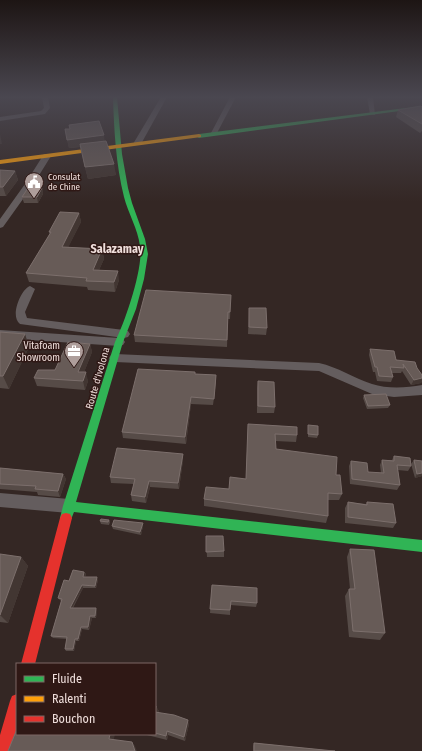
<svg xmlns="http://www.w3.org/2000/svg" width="422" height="751" font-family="'Fira Sans Condensed',sans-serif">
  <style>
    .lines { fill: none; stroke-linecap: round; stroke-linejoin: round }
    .street { fill: #645d5e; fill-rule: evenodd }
    .fast { fill: #30b455; fill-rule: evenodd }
    .slow { fill: #ff9f0a; fill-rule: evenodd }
    .jam { fill: #e5322d; fill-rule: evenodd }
    .wall { fill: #564b47 }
    .shaded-wall { fill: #423632 }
    .building { fill: #675b57; stroke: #7c6f6c }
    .labels { text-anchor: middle; stroke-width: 3; stroke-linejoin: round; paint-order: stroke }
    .far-poi-label { font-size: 9px; fill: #efdedb; stroke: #2f1815; text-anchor: start }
    .poi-label { font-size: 10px; fill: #efdedb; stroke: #2f1815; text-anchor: end }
    .street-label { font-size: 10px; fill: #efdedb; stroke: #2f1815 }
    .far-district-label { font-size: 12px; font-weight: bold; fill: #efdedb; stroke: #2f1815 }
  </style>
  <rect width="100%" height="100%" fill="#342724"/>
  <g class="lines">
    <path class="street" d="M 42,97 L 48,97 L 50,108 L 45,114 L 0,121 L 0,117 L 41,111 L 44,108 Z
      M 161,97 L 167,97 L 141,144 L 139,145 L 135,145 L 133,144 Z
      M 230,97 L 236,97 L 217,133 L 212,134 L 211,133 Z
      M 367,97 L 373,97 L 375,115 L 370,114 Z
      M 44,154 L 50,154 L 51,156 L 33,185 L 3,227 L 0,228 L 0,219 L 25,184 Z
      M 30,286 L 35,289 L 25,312 L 27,318 L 124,330 L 128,331 L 130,334 L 128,337 L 124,338 L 20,324 C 9,316 22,288 30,286 Z
      M 0,330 L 119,338 L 123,339 L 125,342 L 123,345 L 119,346 L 0,338 Z
      M 115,354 L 319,363 C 338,367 353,378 372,384 C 387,389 406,388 422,385 L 422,395 L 394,397 L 372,394 L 319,371 L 115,362 L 111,361 L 109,358 L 111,355 Z
      M 0,493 L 69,499 L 74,501 L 76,506 L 74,511 L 69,513 L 0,507 Z"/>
    <path class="fast" d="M 113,97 L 117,97 L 122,154 L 128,188 L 132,203 L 145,239 L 148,254 L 144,279 L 136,309 L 123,342 L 76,502 L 422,540 L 422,552 L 74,512 L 70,522 L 66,523 L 62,522 L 60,518 L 63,506 L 115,342 C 125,322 144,267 140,246 C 138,229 128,213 124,197 C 116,165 114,130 113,97 Z
      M 422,106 L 422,108 L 199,138 L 196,136 L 199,134 Z"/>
    <path class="slow" d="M 199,134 L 201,135 L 201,137 L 0,164 L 0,160 Z"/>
    <path class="jam" d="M 66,513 L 70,514 L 72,518 L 35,664 L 21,664 L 60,518 L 62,514 Z
      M 17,694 L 17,727 L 11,751 L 0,751 L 0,735 L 10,701 L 12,696 Z"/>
  </g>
  <path class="wall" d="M 422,107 L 422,131 L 420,133 L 396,117 L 398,110 Z
    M 65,129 L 105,141 L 116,175 L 88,179 L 80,147 L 69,148 Z
    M 0,170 L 15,171 L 18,180 L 6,196 L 0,196 Z
    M 42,188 L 43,194 L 38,203 L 24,203 L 22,197 Z
    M 79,213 L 81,222 L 68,247 L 102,249 L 104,259 L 99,270 L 119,280 L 115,292 L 88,290 L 87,287 L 29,282 L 26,273 L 50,234 L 49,232 Z
    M 231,295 L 230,319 L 228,319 L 227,347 L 135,342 L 134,335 Z
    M 249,308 L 267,328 L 266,335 L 248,334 Z
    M 0,332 L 25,334 L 29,347 L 9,389 L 0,388 Z
    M 90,344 L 92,352 L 84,372 L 88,381 L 85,390 L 37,386 L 34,378 L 55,370 Z
    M 370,349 L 417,368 L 422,375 L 422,381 L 421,383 L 411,385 L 402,371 L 401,373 L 392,373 L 393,377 L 391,382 L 377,381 L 375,372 L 373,372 L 369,355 Z
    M 195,374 L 216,375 L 216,382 L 213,405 L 191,404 L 186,444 L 123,438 L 122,432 Z
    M 258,381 L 275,407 L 274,413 L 257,413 L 257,388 Z
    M 364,395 L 390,405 L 388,408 L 367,409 L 363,398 Z
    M 248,424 L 297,435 L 296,442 L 275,441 L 276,449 L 336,475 L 342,494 L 339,500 L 328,500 L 328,516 L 326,523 L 204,506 L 204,499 L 229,489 L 246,479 Z
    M 308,425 L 318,435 L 317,438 L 308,437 Z
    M 183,454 L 183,460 L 179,489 L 150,487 L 146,503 L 132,501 L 131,495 L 134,484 L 111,483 L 110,477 Z
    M 394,456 L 411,466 L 408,471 L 398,470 L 400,485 L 397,490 L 350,484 L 349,466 L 351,461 L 368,472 L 381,473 L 380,465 L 382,460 L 392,460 Z
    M 414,460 L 422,461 L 422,476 L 415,478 L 411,464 Z
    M 0,468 L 63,474 L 66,479 L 60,497 L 38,495 L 37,492 L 0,489 Z
    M 348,502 L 366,504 L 367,502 L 396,523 L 393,528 L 345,523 L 345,508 Z
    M 109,520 L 110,522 L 109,525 L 101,524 L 100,521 Z
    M 112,526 L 143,526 L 141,535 L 113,529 Z
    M 206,536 L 224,551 L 224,557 L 207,557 Z
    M 350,549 L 385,633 L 380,640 L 349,637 L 345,596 L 349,589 L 350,589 L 347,557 Z
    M 0,554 L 21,557 L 28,566 L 8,623 L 0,622 Z
    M 84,572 L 86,574 L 85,577 L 98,580 L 96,588 L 83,588 L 73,608 L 97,610 L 96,618 L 92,618 L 89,630 L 82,629 L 79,641 L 76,641 L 74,651 L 66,651 L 65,649 L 67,639 L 53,638 L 51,636 L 61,601 L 58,598 L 69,581 Z
    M 212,585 L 257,603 L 256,607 L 230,605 L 230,615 L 210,613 Z
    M 155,706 L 159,711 L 158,713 L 189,724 L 185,741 L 168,735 L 167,740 L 143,734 L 155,734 Z
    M 254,743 L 335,751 L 253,751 L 253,746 Z"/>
  <path class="shaded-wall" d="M 0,134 L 2,144 L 0,144 Z
    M 104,135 L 105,144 L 69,148 L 67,140 Z
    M 114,164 L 116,175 L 88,179 L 85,167 Z
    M 15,171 L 18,180 L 6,196 L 3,187 Z
    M 42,188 L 43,194 L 38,203 L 37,197 Z
    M 79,213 L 81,222 L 64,256 L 62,247 Z
    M 102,249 L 104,259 L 95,279 L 93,270 Z
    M 118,271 L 119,280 L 115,292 L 114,282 Z
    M 25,334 L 29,347 L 9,389 L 3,376 Z
    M 90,344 L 92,352 L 81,380 L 78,372 Z
    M 86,372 L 88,381 L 85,390 L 83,381 Z
    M 422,378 L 422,381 L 421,383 L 411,385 L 414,380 Z
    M 191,397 L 191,404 L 186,444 L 185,437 Z
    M 183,454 L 183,460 L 179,489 L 178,483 Z
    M 422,473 L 422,476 L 415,478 L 417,474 Z
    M 63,474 L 66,479 L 60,497 L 58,491 Z
    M 149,481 L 150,487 L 146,503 L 145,497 Z
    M 143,523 L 143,526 L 141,535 L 140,532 Z
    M 21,557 L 28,566 L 8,623 L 0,615 Z
    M 84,572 L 86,574 L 84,579 L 83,577 Z
    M 97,577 L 98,580 L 96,588 L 95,586 Z
    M 82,585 L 83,588 L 71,610 L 70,608 Z
    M 96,608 L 97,610 L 96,618 L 95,616 Z
    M 90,616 L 92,618 L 89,630 L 88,627 Z
    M 81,627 L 82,629 L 79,641 L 78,639 Z
    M 75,639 L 76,641 L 74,651 L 73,649 Z
    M 156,706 L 159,711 L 158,717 L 155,712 Z
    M 188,720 L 189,724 L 185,741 L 184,737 Z
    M 167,731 L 168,735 L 167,740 L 166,736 Z
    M 110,734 L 115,734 L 113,743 L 109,739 Z
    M 132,742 L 135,746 L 137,751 L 135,751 Z"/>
  <path class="building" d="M 421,106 L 422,107 L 422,124 L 398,110 Z
    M 99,121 L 104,135 L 67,140 L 65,129 L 70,129 L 69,125 Z
    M 106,141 L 114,164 L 85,167 L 80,144 Z
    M 0,170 L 15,171 L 3,187 L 0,187 Z
    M 28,188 L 42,188 L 37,197 L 22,197 Z
    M 60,212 L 79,213 L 62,247 L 102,249 L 93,270 L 118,271 L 114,282 L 86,281 L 87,278 L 26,273 L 51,232 L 49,232 Z
    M 146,290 L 231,295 L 230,312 L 228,312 L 227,340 L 134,335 Z
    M 249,308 L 266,308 L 267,328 L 249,327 Z
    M 0,332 L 25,334 L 3,376 L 0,376 Z
    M 68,342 L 90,344 L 78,372 L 86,372 L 83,381 L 34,378 L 38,370 L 55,370 Z
    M 370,349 L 394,351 L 396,360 L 415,362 L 417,368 L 422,375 L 422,378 L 414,380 L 403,364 L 404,368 L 390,367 L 393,377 L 379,376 L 377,367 L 375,367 Z
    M 138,369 L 195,372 L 195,374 L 216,375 L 214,399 L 191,397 L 185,437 L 122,432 Z
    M 258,381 L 274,382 L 275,407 L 258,406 Z
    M 386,394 L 390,405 L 368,406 L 364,395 Z
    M 248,424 L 297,427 L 297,435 L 275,434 L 276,449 L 337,457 L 336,475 L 340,475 L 342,494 L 328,493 L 328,516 L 204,499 L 206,487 L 229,489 L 230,477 L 246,479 Z
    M 308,425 L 318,426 L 318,435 L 308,434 Z
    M 117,448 L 183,454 L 178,483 L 149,481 L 145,497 L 131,495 L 135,479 L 110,477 Z
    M 394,456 L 410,458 L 411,466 L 397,465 L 400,485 L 352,479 L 351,461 L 367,463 L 368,472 L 384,473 L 382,460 L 394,461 Z
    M 414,460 L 422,461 L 422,473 L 417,474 Z
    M 0,468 L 63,474 L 58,491 L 35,489 L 36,486 L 0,484 Z
    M 348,502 L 367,505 L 367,502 L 393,504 L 396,523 L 348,517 Z
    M 101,519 L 109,520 L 108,522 L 100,521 Z
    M 114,520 L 143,523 L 140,532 L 112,526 Z
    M 206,536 L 223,536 L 224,551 L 206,552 Z
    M 350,549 L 374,550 L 385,633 L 353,631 L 349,589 L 355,589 Z
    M 0,554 L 21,557 L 0,615 Z
    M 73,570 L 84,572 L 83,577 L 97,577 L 95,586 L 82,585 L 70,608 L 96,608 L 95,616 L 90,616 L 88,627 L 81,627 L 78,639 L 75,639 L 73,649 L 65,649 L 67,637 L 51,636 L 62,599 L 58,598 L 64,580 L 69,581 Z
    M 212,585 L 257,588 L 257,603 L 231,601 L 230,610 L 210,609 Z
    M 155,706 L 156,706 L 155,712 L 174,715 L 188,720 L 184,737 L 167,731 L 166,736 L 155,733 Z
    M 17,729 L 17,734 L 110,734 L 109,739 L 132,742 L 135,751 L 8,751 Z
    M 254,743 L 334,751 L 335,751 L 254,751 Z"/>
  <linearGradient id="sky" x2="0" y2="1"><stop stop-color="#1d1514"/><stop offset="0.48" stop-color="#4a4750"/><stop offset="1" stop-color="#4a4750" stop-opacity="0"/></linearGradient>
  <rect width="422" height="202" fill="url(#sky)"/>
  <defs>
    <g id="civic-pin" transform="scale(1)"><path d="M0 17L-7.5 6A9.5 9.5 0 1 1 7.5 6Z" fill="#ae9e9b" stroke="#2f1815"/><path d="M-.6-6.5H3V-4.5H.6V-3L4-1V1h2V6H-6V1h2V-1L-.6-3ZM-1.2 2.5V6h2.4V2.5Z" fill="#fff"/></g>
    <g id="office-pin" transform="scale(1)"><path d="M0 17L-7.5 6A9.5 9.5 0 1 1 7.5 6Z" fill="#ae9e9b" stroke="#2f1815"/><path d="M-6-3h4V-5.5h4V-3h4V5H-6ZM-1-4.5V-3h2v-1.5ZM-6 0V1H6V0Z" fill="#fff"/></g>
  </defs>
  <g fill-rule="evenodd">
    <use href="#civic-pin" x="34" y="182"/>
    <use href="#office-pin" x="74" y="351"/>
  </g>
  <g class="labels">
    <g class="far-poi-label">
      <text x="48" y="180">Consulat<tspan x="48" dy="10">de Chine</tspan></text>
    </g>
    <g class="poi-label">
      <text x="60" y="349">Vitafoam<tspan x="60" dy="12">Showroom</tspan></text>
    </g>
    <g class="street-label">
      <text transform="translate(97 378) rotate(-74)" y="4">Route d'Ivolona</text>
    </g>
    <g class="far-district-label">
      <text x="117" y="253">Salazamay</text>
    </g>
  </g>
  <rect x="16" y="663" width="140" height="72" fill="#2f1815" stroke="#7c6764"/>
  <rect x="24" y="676" width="20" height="6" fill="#30b455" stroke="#7c6764"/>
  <text x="52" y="683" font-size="12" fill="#efdedb">Fluide</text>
  <rect x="24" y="696" width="20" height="6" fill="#ff9f0a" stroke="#7c6764"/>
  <text x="52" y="703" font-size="12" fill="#efdedb">Ralenti</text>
  <rect x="24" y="716" width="20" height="6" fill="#e5322d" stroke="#7c6764"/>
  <text x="52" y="723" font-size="12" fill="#efdedb">Bouchon</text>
</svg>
